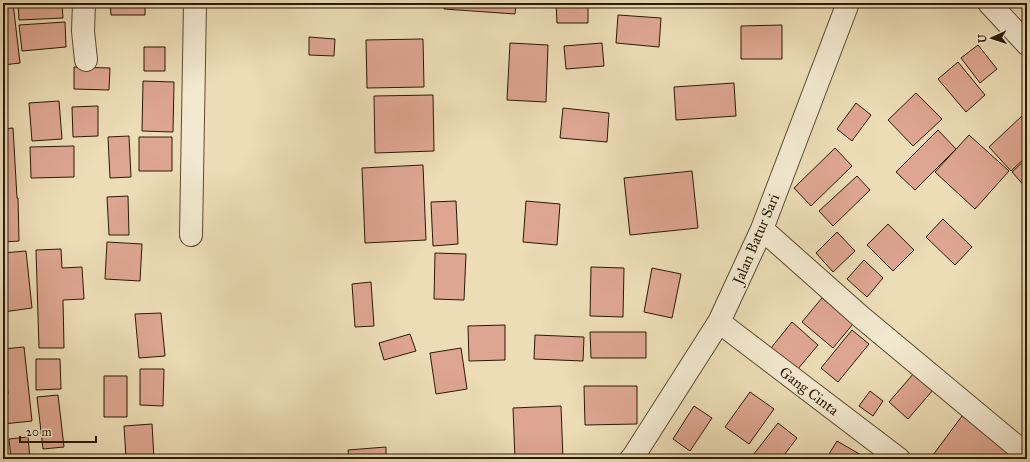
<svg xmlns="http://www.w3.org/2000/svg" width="1030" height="462" font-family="'IM FELL Great Primer',serif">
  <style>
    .building { fill: #dea691; stroke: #2a1a03 }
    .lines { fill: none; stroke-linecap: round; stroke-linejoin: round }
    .street-casing { stroke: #5a4b30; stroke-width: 24 }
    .street { stroke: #f3e9d0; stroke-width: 22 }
    .labels { text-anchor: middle; stroke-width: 3.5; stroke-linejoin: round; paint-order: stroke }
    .street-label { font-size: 15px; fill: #2a1a03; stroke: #f3e9d0 }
  </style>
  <rect width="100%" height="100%" fill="#ecddb6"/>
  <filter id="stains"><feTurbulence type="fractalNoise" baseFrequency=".005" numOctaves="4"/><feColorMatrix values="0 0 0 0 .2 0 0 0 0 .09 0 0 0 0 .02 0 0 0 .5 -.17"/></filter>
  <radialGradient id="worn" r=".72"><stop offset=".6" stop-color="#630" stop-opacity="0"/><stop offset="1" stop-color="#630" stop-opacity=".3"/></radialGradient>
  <path class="building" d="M 3,3 L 13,3 L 20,63 L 3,65 Z
    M 18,3 L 62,3 L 63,18 L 19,20 Z
    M 110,3 L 145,3 L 145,15 L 111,15 Z
    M 445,3 L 516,3 L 515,14 L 444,9 Z
    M 556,3 L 588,3 L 588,23 L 557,23 Z
    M 704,3 L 761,3 L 705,7 Z
    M 618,15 L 661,18 L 659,47 L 616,43 Z
    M 65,22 L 66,47 L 22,51 L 19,25 Z
    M 782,25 L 782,59 L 741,59 L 741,26 Z
    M 309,37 L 335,39 L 334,56 L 309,55 Z
    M 423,39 L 424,87 L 367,88 L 366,40 Z
    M 510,43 L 548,45 L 546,102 L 507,100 Z
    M 602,43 L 604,66 L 566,69 L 564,46 Z
    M 978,45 L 997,69 L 980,83 L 961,58 Z
    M 144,47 L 165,47 L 165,71 L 144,71 Z
    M 958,62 L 985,95 L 966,112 L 938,79 Z
    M 74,67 L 110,68 L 109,90 L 74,89 Z
    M 143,81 L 174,82 L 173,132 L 142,131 Z
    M 734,83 L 736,116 L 676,120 L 674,87 Z
    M 916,93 L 942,119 L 913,146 L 888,120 Z
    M 433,95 L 434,151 L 375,153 L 374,96 Z
    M 59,101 L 62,139 L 32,141 L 29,103 Z
    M 856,103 L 871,115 L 852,141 L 837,129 Z
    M 98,106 L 98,136 L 73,137 L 72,107 Z
    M 563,108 L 609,113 L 607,142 L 560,138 Z
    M 1023,115 L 1027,120 L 1027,156 L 1011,171 L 989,147 Z
    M 13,128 L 17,198 L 18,198 L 19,241 L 3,242 L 3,129 Z
    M 938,130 L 956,149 L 915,190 L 896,172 Z
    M 969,135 L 1009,171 L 975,209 L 935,172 Z
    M 129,136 L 131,177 L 110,178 L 108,137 Z
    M 139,137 L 172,137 L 172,171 L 139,171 Z
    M 74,146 L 74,177 L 31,178 L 30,147 Z
    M 835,148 L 852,166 L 811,206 L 794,188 Z
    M 1027,158 L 1027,189 L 1012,172 Z
    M 423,165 L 426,240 L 365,243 L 362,168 Z
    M 692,171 L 698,228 L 630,235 L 624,178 Z
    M 857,176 L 870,190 L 833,226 L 819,211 Z
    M 128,196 L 129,235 L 109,235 L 107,197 Z
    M 456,201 L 458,244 L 433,246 L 431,202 Z
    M 526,201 L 560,204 L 557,245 L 523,242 Z
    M 943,219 L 972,247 L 955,265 L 926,237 Z
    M 888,224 L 914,250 L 893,271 L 867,245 Z
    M 837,232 L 855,251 L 833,272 L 816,253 Z
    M 107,242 L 142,244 L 140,281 L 105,279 Z
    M 61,249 L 62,268 L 82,267 L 84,299 L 63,300 L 64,348 L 39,348 L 36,250 Z
    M 26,251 L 32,308 L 3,312 L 3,253 Z
    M 435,253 L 466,254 L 464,300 L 434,299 Z
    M 864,260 L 883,278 L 867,297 L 847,279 Z
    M 591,267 L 624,268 L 623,317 L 590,316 Z
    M 652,268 L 681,274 L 672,318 L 644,312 Z
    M 371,282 L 374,326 L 355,327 L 352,284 Z
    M 822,298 L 853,324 L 833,348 L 802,322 Z
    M 161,313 L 165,356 L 139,358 L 135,314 Z
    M 792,322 L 818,345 L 797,370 L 771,348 Z
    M 505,325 L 505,360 L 469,361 L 468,326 Z
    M 852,330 L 869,344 L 838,382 L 821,368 Z
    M 590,332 L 646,332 L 646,358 L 591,358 Z
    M 410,334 L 416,351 L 384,360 L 379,343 Z
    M 535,335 L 584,337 L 583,361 L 534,359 Z
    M 24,347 L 32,421 L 3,424 L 3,394 L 8,394 L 3,349 Z
    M 461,348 L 467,389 L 436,394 L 430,353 Z
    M 36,359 L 60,359 L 61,389 L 36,390 Z
    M 140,369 L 164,369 L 163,406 L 140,405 Z
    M 914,373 L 933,390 L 908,419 L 889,402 Z
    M 104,376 L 127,376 L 127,417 L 104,417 Z
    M 584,386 L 637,386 L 637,424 L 585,425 Z
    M 870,391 L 883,401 L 873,416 L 859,406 Z
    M 750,392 L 774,409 L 749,444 L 725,427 Z
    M 58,395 L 64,447 L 43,449 L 37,397 Z
    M 561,406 L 563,459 L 515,459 L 513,408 Z
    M 694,406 L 712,418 L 690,451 L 673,439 Z
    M 965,412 L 1020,452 L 1014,459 L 930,459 Z
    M 778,423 L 797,438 L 781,459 L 750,459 Z
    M 152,424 L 154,459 L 113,459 L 126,458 L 124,426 Z
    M 28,437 L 30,459 L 11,459 L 9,439 Z
    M 837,441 L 868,459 L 826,459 Z
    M 386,447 L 386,459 L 349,459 L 348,450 Z
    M 243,456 L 243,459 L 215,459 L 215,458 Z"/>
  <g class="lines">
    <g class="street-casing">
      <path id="street" d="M 84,3 L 83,31 L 86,60
        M 989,3 L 1027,44
        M 762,229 L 860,316 L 1027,455
        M 191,235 L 195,3
        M 719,322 L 899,459
        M 631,459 L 633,457 L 719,322 L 762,229 L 848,3"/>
    </g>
    <use href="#street" class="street"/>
  </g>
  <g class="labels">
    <g class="street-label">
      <text transform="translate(756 239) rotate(-67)" y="5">Jalan Batur Sari</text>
      <text transform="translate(809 391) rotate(37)" y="5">Gang Cinta</text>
    </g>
  </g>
  <rect width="1030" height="462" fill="none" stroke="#ecddb6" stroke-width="16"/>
  <rect x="4" y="4" width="1022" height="454" fill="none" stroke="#2a1a03" stroke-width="2"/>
  <rect x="8" y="8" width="1014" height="446" fill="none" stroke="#2a1a03"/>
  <g transform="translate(992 38) rotate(267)" stroke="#f3e9d0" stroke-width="3" paint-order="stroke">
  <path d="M0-3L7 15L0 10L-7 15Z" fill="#2a1a03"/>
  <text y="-6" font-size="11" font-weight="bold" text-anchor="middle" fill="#2a1a03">U</text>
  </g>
  <path d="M20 436v6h76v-6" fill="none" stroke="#2a1a03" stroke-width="2"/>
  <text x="26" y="436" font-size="12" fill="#2a1a03" stroke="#f3e9d0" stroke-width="3" paint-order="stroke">20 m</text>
  <rect width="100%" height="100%" filter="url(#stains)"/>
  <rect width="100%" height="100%" fill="url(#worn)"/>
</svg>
